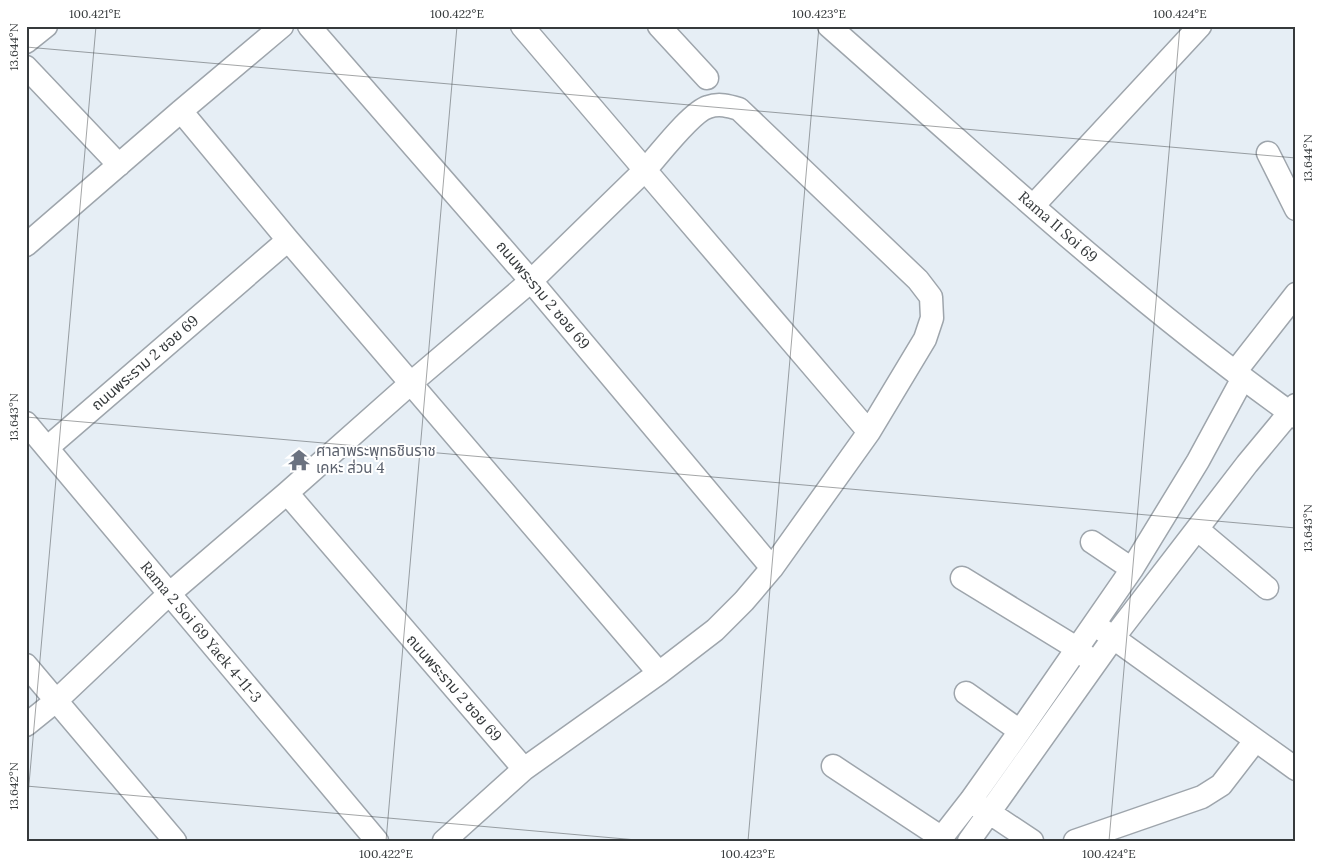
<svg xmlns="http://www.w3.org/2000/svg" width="1322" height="867" font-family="Lora,'Noto Sans Thai',serif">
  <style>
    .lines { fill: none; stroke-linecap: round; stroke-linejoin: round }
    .minor-casing { stroke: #9ea5ac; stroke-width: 25 }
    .minor { stroke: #fff; stroke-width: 22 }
    .ticks { fill: none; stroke: #363a3c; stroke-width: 1; stroke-opacity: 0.45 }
    .labels { text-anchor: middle; stroke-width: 4; stroke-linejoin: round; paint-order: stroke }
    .street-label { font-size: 15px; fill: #363a3c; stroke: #fff }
    .worship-label { font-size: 15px; fill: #5b616d; stroke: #fff; text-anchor: start }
    .neatline { fill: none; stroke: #363a3c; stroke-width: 2 }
    .ticks-label { font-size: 12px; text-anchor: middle; fill: #363a3c }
  </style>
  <rect width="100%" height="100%" fill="#e6eef5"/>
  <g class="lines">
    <g class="minor-casing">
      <path id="minor" d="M 309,26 L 531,281 L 772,568
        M 659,26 L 707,78
        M 829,26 C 981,160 1131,299 1296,417
        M 26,42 L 46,26
        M 26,67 L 119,165
        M 181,111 L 288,240 L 659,673
        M 1268,153 L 1296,209
        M 1033,206 L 1200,26
        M 26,245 L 181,111 L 282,26
        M 1235,372 L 1296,294
        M 26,423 L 377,841
        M 47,448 L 288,240
        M 287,493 L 524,769
        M 1197,529 L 1267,588
        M 1092,542 L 1132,569
        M 962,578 L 1078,649 L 1089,659
        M 1101,629 L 1296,769
        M 26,665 L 175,841
        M 966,693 L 1020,731
        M 26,725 L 57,700 L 169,594 L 287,493 L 411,383 L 531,281 L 645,170 L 869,432
        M 833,766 L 942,838
        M 978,805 L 1032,841
        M 444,841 L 524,769 L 659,673 L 715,630 L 744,601 L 772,568 L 869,432 L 925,339 L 932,318 L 931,297 L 918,280 L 739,109 C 729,106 719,103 708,107 C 691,112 658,156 645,170 L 522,26
        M 939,841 L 971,800 L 1020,731 L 1132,569 L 1198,461 L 1243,378
        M 969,841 L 1114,637 L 1247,464 L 1296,405
        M 1075,841 L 1202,797 L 1221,785 L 1255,741"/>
    </g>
    <use href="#minor" class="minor"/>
  </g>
  <path class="ticks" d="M 26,47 L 1296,158M 26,417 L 1296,528M 26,786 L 648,841M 26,818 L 96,26M 386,841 L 457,26M 748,841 L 819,26M 1109,841 L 1180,26"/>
  <defs>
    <g id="temple-bare" transform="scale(1.725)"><path d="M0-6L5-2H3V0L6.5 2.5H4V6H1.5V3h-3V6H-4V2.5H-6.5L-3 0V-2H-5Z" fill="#6b7280" stroke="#fff" stroke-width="2.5" paint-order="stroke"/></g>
  </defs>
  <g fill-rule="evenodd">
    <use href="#temple-bare" x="299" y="460"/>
  </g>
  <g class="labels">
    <g class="street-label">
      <text transform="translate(1058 227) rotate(41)" y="5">Rama II Soi 69</text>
      <text transform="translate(543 295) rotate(50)" y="5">ถนนพระราม 2 ซอย 69</text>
      <text transform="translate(145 363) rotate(-41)" y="5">ถนนพระราม 2 ซอย 69</text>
      <text transform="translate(201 632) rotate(50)" y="5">Rama 2 Soi 69 Yaek 4-11-3</text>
      <text transform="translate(454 688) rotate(49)" y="5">ถนนพระราม 2 ซอย 69</text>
    </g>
    <g class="worship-label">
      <text x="316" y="456">ศาลาพระพุทธชินราช<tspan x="316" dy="17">เคหะ ส่วน 4</tspan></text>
    </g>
  </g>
  <rect width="1322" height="867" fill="none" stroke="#ffffff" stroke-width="55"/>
  <rect x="28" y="28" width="1266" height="812" class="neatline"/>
  <g class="ticks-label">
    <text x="95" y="18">100.421°E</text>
    <text x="457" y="18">100.422°E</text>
    <text x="819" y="18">100.423°E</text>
    <text x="1180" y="18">100.424°E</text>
    <text transform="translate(14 47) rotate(-90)" y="4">13.644°N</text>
    <text transform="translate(1308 158) rotate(-90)" y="4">13.644°N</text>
    <text transform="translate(14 417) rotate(-90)" y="4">13.643°N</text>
    <text transform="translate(1308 528) rotate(-90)" y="4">13.643°N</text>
    <text transform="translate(14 786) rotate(-90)" y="4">13.642°N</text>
    <text x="386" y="858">100.422°E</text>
    <text x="748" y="858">100.423°E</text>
    <text x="1109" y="858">100.424°E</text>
  </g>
</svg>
